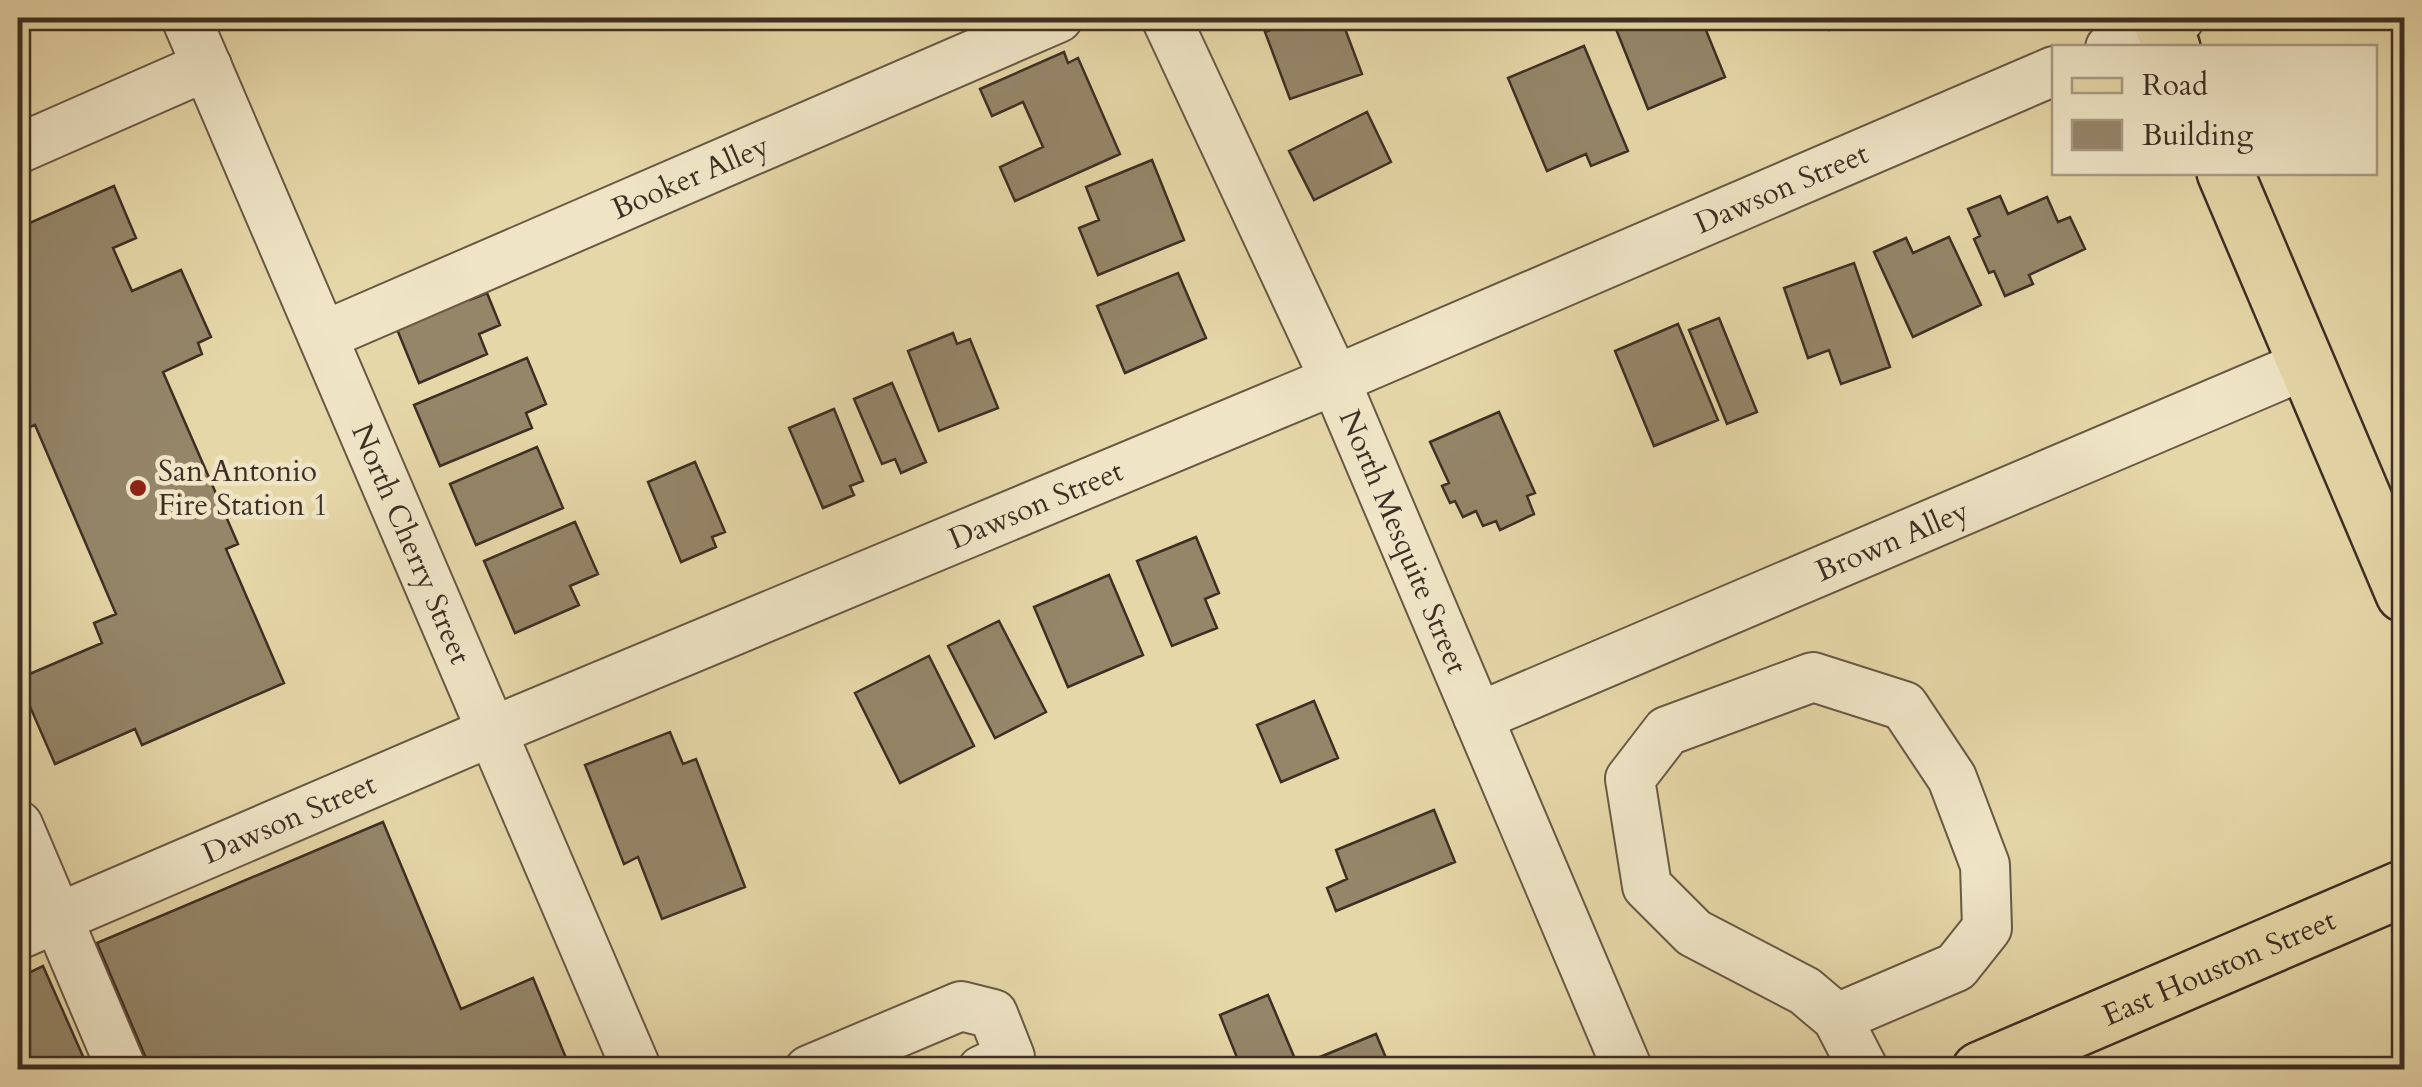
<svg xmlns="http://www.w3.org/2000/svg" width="2422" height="1087" font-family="Cardo,serif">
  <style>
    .building { fill: #958669; stroke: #3e2f24; stroke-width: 2.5 }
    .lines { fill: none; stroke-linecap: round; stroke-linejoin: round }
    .minor-casing { stroke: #685945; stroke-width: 52 }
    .major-casing { stroke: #3e2f24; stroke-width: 60 }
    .minor { stroke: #efe5c6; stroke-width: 48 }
    .major { stroke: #e6d7a8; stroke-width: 55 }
    .poi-dot { fill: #8f2418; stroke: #efe5c6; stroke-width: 4 }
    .labels { text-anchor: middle; stroke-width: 9; stroke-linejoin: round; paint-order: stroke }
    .street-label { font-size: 30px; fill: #3e2f24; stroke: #efe5c6 }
    .poi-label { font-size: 30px; fill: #3e2f24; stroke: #efe5c6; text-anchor: start }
  </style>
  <rect width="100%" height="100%" fill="#e6d7a8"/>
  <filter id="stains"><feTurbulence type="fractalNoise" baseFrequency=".002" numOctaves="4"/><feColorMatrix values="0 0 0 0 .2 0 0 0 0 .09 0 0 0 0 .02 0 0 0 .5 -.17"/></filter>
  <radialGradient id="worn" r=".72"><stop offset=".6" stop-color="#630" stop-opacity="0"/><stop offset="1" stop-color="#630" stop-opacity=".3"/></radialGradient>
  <path class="building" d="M 1303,18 L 1341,18 L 1362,74 L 1290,99 L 1265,32 Z
    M 1630,18 L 1701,18 L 1725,77 L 1648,109 L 1614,24 Z
    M 1824,18 L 1859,18 L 1829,30 Z
    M 1584,46 L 1628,151 L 1591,166 L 1586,154 L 1547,171 L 1508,78 Z
    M 1064,52 L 1068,63 L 1078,58 L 1120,154 L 1015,201 L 1000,167 L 1043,147 L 1023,102 L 992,116 L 980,89 Z
    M 1367,112 L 1391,162 L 1314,200 L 1289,151 Z
    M 1152,160 L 1184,240 L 1098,275 L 1079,228 L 1099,220 L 1086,187 Z
    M 114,186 L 136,238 L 113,248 L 132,291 L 181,270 L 211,337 L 198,343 L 202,354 L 163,372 L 238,544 L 226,549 L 284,683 L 142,745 L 135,729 L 55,764 L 18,679 L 102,643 L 94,623 L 116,614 L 35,425 L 18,432 L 18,228 Z
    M 2000,196 L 2008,214 L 2047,197 L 2058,222 L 2070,217 L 2085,249 L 2029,275 L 2033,284 L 2005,296 L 1994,271 L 1989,273 L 1974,239 L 1980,236 L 1968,209 Z
    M 1949,237 L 1981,305 L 1913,337 L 1874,252 L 1906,238 L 1913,253 Z
    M 1854,263 L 1890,367 L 1841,384 L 1829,350 L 1808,358 L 1784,288 Z
    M 1178,273 L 1206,338 L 1125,373 L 1097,306 Z
    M 466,292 L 470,300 L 487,293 L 500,325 L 479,334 L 487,354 L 419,383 L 394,322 Z
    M 1719,318 L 1757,412 L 1727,424 L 1689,330 Z
    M 1678,324 L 1718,420 L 1654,446 L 1615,351 Z
    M 953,333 L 957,344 L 970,339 L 998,408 L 939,431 L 908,351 Z
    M 527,358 L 546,404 L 526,413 L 532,428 L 440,466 L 414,405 Z
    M 892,383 L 926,462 L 901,473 L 895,459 L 882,464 L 854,399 Z
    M 834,409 L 863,481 L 850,486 L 854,495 L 823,508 L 789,428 Z
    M 1499,412 L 1535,493 L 1527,496 L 1534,514 L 1500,530 L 1496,521 L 1483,526 L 1476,511 L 1463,517 L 1455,501 L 1450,503 L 1442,486 L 1449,483 L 1430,442 Z
    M 537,447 L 563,508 L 476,545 L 450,484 Z
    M 695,462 L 725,532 L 712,537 L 716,547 L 681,562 L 648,482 Z
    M 575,522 L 598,574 L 570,586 L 579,605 L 515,633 L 484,561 Z
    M 1196,537 L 1219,593 L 1205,599 L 1217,628 L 1172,646 L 1137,561 Z
    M 1109,575 L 1143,655 L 1068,687 L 1034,607 Z
    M 999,621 L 1046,712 L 995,738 L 948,646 Z
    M 929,656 L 974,746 L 900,783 L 855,693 Z
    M 1314,701 L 1338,758 L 1281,782 L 1257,725 Z
    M 670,732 L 683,764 L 696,759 L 745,887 L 662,919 L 638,857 L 624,864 L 585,765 Z
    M 1434,810 L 1455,862 L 1336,911 L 1327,888 L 1347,879 L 1336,850 Z
    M 383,822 L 461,1009 L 533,978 L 571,1070 L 151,1070 L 97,943 Z
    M 43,966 L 89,1070 L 18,1070 L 18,978 Z
    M 1268,995 L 1298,1066 L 1376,1034 L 1391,1070 L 1242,1070 L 1220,1015 Z"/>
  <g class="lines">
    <g class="minor-casing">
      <g id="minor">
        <path id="s1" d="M 186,18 L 637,1070"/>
        <path id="s2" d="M 1166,18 L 1335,380 L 1628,1070"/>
        <path d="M 2110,48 L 2180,18"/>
        <path d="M 18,149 L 207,66"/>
        <path id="s3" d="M 323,336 L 1058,18"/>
        <path id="s4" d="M 1478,717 L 2307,364"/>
        <path d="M 18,825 L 122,1070"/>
        <path id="s5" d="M 18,935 L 493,731 L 1335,380 L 2054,71"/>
        <path d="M 1837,1018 L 1956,967 L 1987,928 L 1985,865 L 1952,778 L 1904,706 L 1813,677 L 1667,731 L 1630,779 L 1647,886 L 1694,933 L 1805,991 L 1837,1018 L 1864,1070"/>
        <path d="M 809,1070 L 961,1006 L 993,1014 L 1010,1057 L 982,1070"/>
      </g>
    </g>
    <g class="major-casing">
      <g id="major">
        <path d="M 2160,18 L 2172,48"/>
        <path d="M 2225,172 L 2404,594"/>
        <path id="s6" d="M 1980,1070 L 2404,888"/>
      </g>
    </g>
    <use href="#minor" class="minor"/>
    <use href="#major" class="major"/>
  </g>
  <circle class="poi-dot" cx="138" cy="488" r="10"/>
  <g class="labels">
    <g class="street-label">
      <text dy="10" stroke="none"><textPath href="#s3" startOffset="400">Booker Alley</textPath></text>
      <text dy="10" stroke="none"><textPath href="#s5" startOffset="1915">Dawson Street</textPath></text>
      <text dy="10" stroke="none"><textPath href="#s5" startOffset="1105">Dawson Street</textPath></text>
      <text dy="10" stroke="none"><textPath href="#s4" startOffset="450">Brown Alley</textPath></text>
      <text dy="10" stroke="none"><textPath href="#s2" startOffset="575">North Mesquite Street</textPath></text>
      <text dy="10" stroke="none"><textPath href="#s1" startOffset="572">North Cherry Street</textPath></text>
      <text dy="10" stroke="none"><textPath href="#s5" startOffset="295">Dawson Street</textPath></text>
      <text dy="10" stroke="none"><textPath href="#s6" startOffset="260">East Houston Street</textPath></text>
    </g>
    <g class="poi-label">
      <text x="158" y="481">San Antonio<tspan x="158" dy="34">Fire Station 1</tspan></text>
    </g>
  </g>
  <rect width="2422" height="1087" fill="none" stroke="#e6d7a8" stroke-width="60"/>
  <rect x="20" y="20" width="2382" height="1047" fill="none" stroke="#3e2f24" stroke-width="5"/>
  <rect x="30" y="30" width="2362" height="1027" fill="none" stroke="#3e2f24" stroke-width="2.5"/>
  <rect x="2052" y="45" width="325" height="130" fill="#efe5c6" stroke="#a89c85" stroke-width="2.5"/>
  <rect x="2072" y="78" width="50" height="15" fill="#e6d7a8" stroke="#a89c85" stroke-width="2.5"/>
  <text x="2142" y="95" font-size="30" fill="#3e2f24">Road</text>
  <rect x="2072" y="120" width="50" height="30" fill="#958669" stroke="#a89c85" stroke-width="2.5"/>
  <text x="2142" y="145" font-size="30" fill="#3e2f24">Building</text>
  <rect width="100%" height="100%" filter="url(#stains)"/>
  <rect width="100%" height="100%" fill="url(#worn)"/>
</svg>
